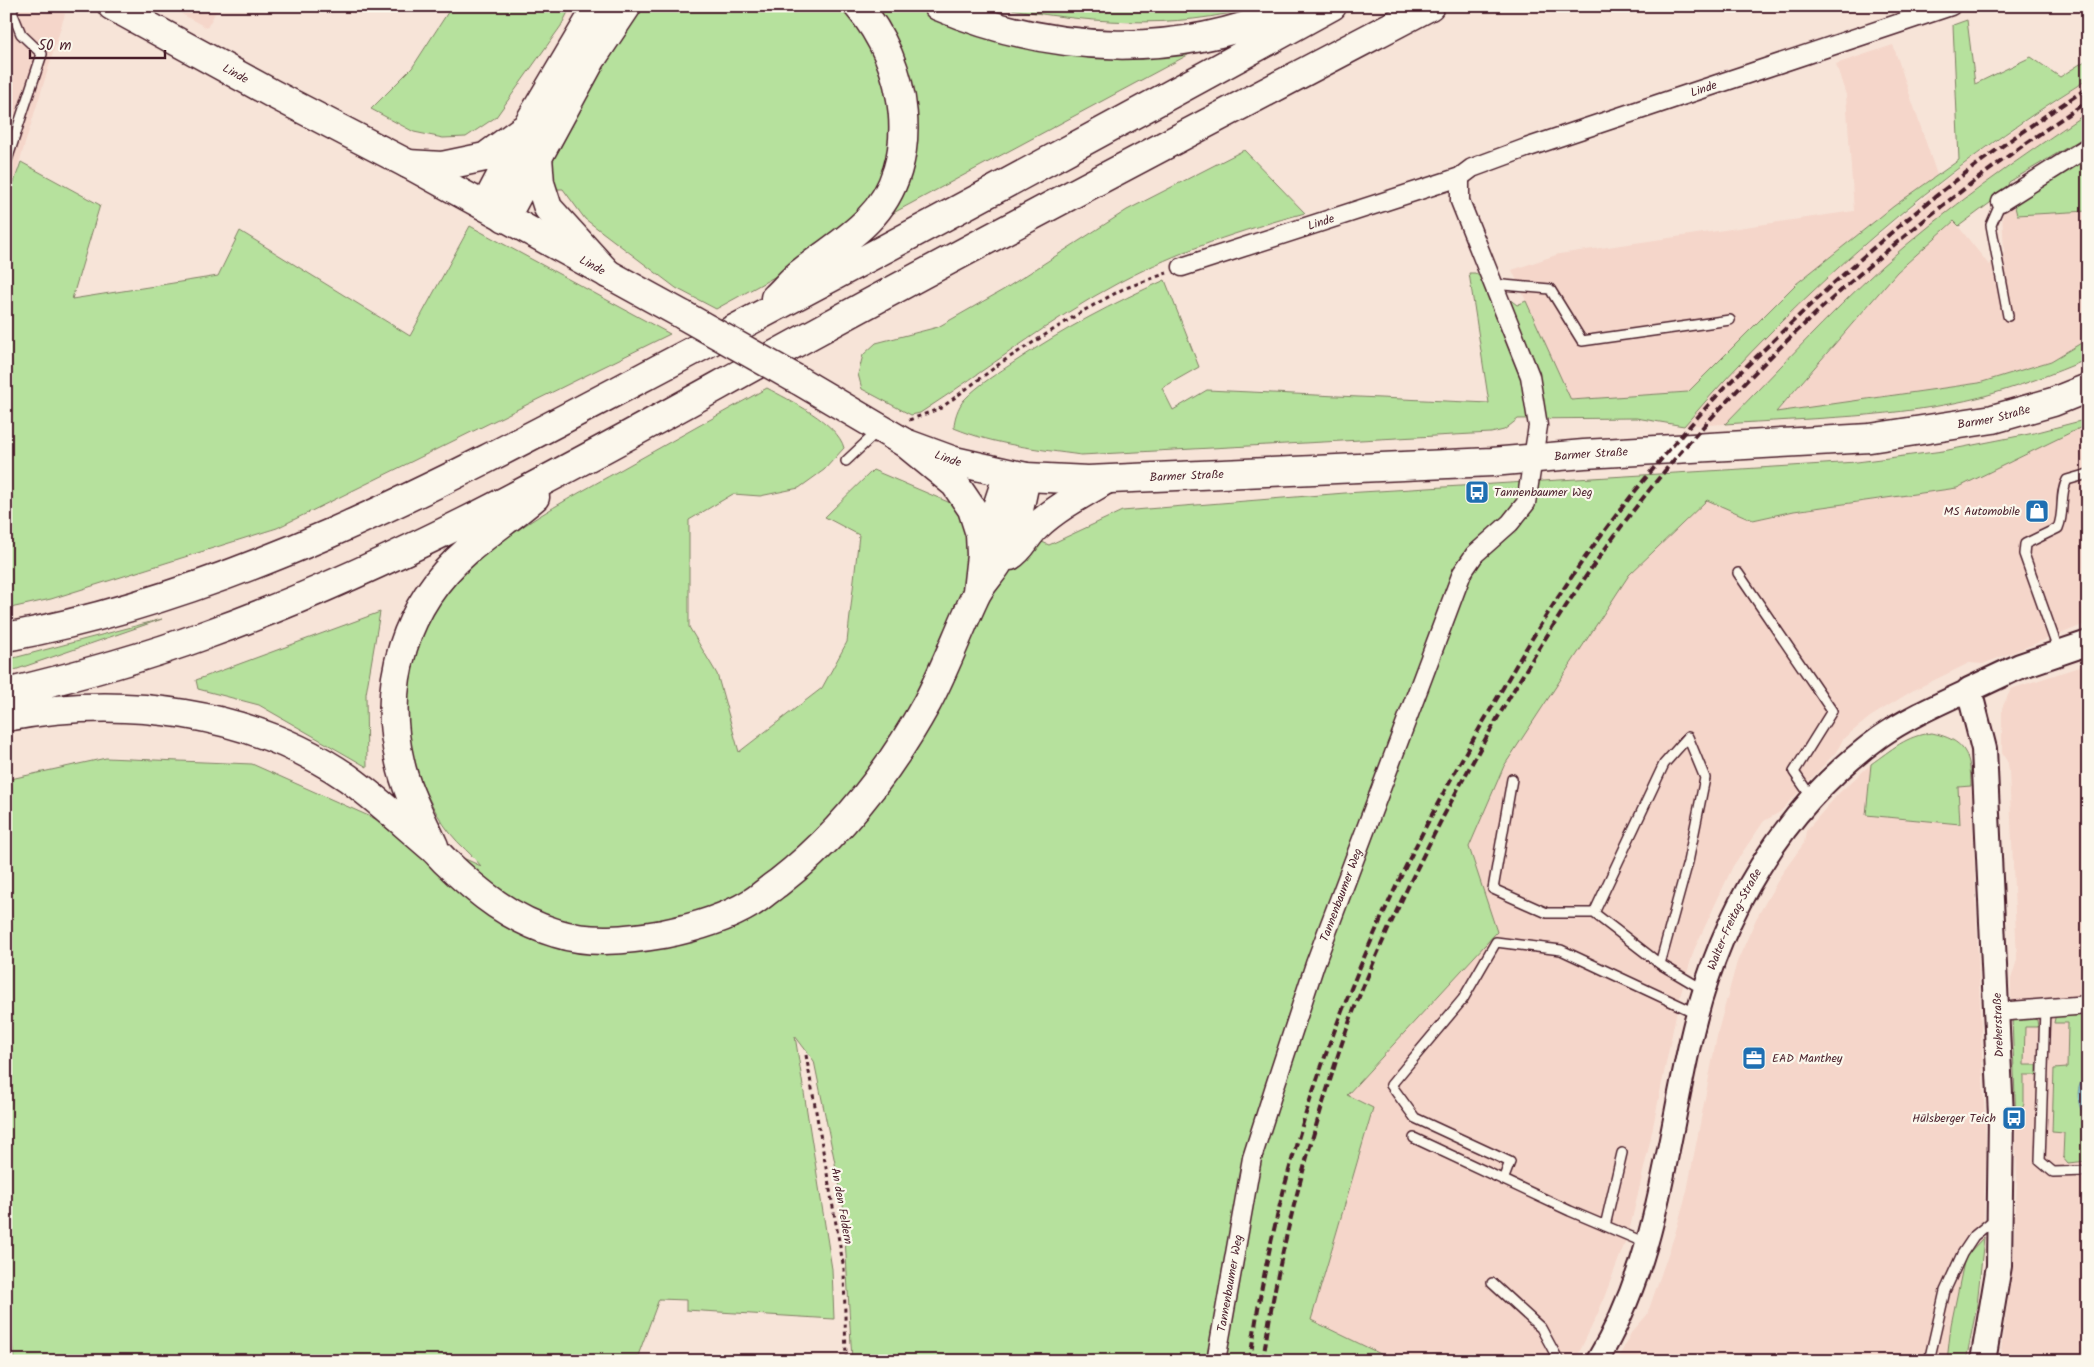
<svg xmlns="http://www.w3.org/2000/svg" width="2094" height="1367" font-family="Kalam,sans-serif">
  <style>
    .built { fill: #f5d6ca }
    .green { fill: #b6e19d; stroke: #808064 }
    .water { fill: #90dfed; stroke: #74929f }
    .lines { fill: none; stroke-linecap: round; stroke-linejoin: round }
    .service-casing { stroke: #4a1f2b; stroke-width: 12 }
    .minor-casing { stroke: #4a1f2b; stroke-width: 21 }
    .tertiary-casing { stroke: #4a1f2b; stroke-width: 25 }
    .secondary-casing { stroke: #4a1f2b; stroke-width: 28 }
    .primary-casing { stroke: #4a1f2b; stroke-width: 31 }
    .motorway-casing { stroke: #4a1f2b; stroke-width: 31 }
    .path { stroke: #4a1f2b; stroke-width: 3; stroke-dasharray: 4 4; stroke-linecap: butt }
    .service { stroke: #fbf7ec; stroke-width: 9 }
    .minor { stroke: #fbf7ec; stroke-width: 18 }
    .tertiary { stroke: #fbf7ec; stroke-width: 21 }
    .secondary { stroke: #fbf7ec; stroke-width: 24 }
    .primary { stroke: #fbf7ec; stroke-width: 28 }
    .motorway { stroke: #fbf7ec; stroke-width: 28 }
    .rail { stroke: #4a1f2b; stroke-width: 4; stroke-dasharray: 8 4; stroke-linecap: butt }
    .primary-bridge-casing { stroke: #4a1f2b; stroke-width: 31; stroke-linecap: butt }
    .primary-bridge { stroke: #fbf7ec; stroke-width: 28 }
    .labels { text-anchor: middle; stroke-width: 4.5; stroke-linejoin: round; paint-order: stroke }
    .street-label { font-size: 12px; fill: #4a1f2b; stroke: #fbf7ec }
    .poi-label { font-size: 12px; fill: #4a1f2b; stroke: #fbf7ec; text-anchor: start }
  </style>
  <rect width="100%" height="100%" fill="#f7e4d8"/>
  <filter id="ink" filterUnits="userSpaceOnUse"><feTurbulence type="fractalNoise" baseFrequency=".02" numOctaves="2"/><feDisplacementMap in="SourceGraphic" scale="10" xChannelSelector="R" yChannelSelector="G"/><feConvolveMatrix kernelMatrix="1 2 1 2 8 2 1 2 1" color-interpolation-filters="sRGB"/></filter>
  <g filter="url(#ink)">
    <path class="built" d="M 6,6 L 50,6 L 65,14 L 6,205 Z
      M 167,6 L 219,6 L 207,28 Z
      M 1893,45 L 1937,175 L 1894,206 L 1796,284 L 1688,392 L 1571,400 L 1512,270 L 1559,254 L 1854,211 L 1846,95 L 1836,64 Z
      M 2088,79 L 2088,112 L 2024,155 L 1963,200 L 1883,266 L 1725,424 L 1684,426 L 1756,345 L 1841,265 L 1973,158 Z
      M 2014,203 L 2018,215 L 2088,211 L 2088,339 L 2051,361 L 1979,383 L 1776,413 L 1897,272 L 1954,221 L 1989,265 L 2004,253 L 2002,211 Z
      M 2088,424 L 2088,623 L 1983,664 L 1969,663 L 1912,691 L 1870,717 L 1843,739 L 1837,751 L 1780,812 L 1764,821 L 1733,866 L 1694,950 L 1679,1000 L 1648,1151 L 1629,1232 L 1599,1311 L 1577,1357 L 1566,1361 L 1395,1361 L 1311,1320 L 1373,1108 L 1347,1095 L 1497,932 L 1469,847 L 1504,766 L 1629,575 L 1707,499 L 1753,520 L 1794,511 L 1957,488 Z
      M 2088,664 L 2088,995 L 2011,1004 L 2011,979 L 2017,960 L 2009,771 L 2008,763 L 2002,753 L 2002,708 L 2011,689 Z
      M 1871,764 L 1867,815 L 1960,824 L 1958,787 L 1971,786 L 1986,1149 L 1982,1266 L 1966,1361 L 1617,1361 L 1631,1333 L 1647,1315 L 1675,1234 L 1687,1191 L 1718,1031 L 1737,962 L 1756,919 L 1781,875 L 1804,843 L 1806,831 L 1839,793 Z
      M 2056,1013 L 2068,1023 L 2067,1069 L 2054,1069 L 2052,1132 L 2064,1133 L 2063,1157 L 2068,1163 L 2088,1161 L 2088,1361 L 2004,1361 L 2001,1348 L 2013,1264 L 2017,1182 L 2012,1019 Z"/>
    <path class="green" d="M 452,6 L 571,6 L 561,26 L 496,117 L 466,137 L 443,138 L 414,132 L 371,109 L 412,68 Z
      M 641,6 L 848,6 L 886,78 L 894,145 L 877,194 L 818,253 L 716,309 L 676,288 L 585,219 L 563,189 L 551,189 L 551,157 L 632,17 Z
      M 870,6 L 920,6 L 946,18 L 1214,41 L 884,218 L 908,174 Z
      M 996,6 L 1259,6 C 1173,31 1083,23 996,6 Z
      M 1967,20 L 1975,84 L 2031,57 L 2060,77 L 2088,59 L 2088,79 C 1937,173 1800,291 1684,426 L 1636,418 L 1518,419 L 1504,430 L 1491,433 L 1081,455 C 1038,449 995,445 954,428 C 954,419 958,407 964,400 C 979,384 998,373 1016,361 C 1064,329 1113,303 1165,280 L 1199,367 L 1162,388 L 1173,410 L 1207,390 L 1489,403 L 1469,273 L 1475,273 L 1517,305 L 1526,301 L 1571,400 L 1688,392 L 1796,284 L 1894,206 L 1959,160 L 1953,25 Z
      M 2088,112 L 2088,135 L 2009,182 L 2006,191 L 1959,226 L 1954,221 L 1897,272 L 1776,412 L 1979,383 L 2051,361 L 2088,339 L 2088,359 C 2053,374 2017,387 1981,397 C 1898,418 1809,418 1725,424 C 1777,371 1827,316 1882,266 C 1946,209 2017,160 2088,112 Z
      M 1244,150 L 1305,213 C 1242,230 1178,251 1120,282 C 1050,319 987,370 920,413 L 911,415 L 862,389 L 858,374 L 863,355 L 876,343 L 938,327 L 1003,290 L 1127,210 Z
      M 2088,156 L 2088,211 L 2017,215 L 2014,203 Z
      M 21,162 L 100,205 L 72,299 L 218,276 L 240,231 L 410,336 L 470,226 L 670,334 L 277,528 L 51,599 L 6,609 L 6,205 Z
      M 767,388 C 789,400 838,423 844,448 L 824,470 L 799,488 L 760,496 L 733,494 L 689,520 L 689,627 L 717,674 L 739,752 L 822,688 L 847,642 L 859,535 L 825,517 L 873,470 L 1049,545 L 1122,511 L 1345,493 L 1857,462 L 1943,451 L 2034,433 L 2088,419 L 2088,424 L 1957,488 L 1794,511 L 1753,520 L 1707,500 L 1629,575 L 1504,766 L 1469,847 L 1497,932 L 1347,1095 L 1373,1108 L 1311,1320 L 1395,1361 L 852,1361 L 843,1202 L 814,1061 L 795,1036 L 832,1269 L 834,1319 L 686,1310 L 686,1300 L 659,1299 L 636,1361 L 14,1361 L 6,1283 L 6,780 L 106,758 L 252,764 L 481,866 C 472,854 459,845 450,833 C 433,812 416,774 410,748 C 401,712 406,655 424,623 C 466,551 552,508 622,469 C 670,442 718,415 767,388 Z
      M 380,612 L 366,694 L 367,767 L 259,705 L 198,689 L 196,680 Z
      M 162,619 L 6,673 L 6,660 Z
      M 1932,733 C 1965,740 1971,754 1971,786 L 1958,787 L 1960,824 L 1866,815 L 1871,764 C 1891,750 1907,735 1932,733 Z
      M 2088,1010 L 2088,1161 L 2068,1163 L 2063,1157 L 2064,1133 L 2052,1132 L 2054,1069 L 2067,1068 L 2068,1023 L 2054,1023 L 2056,1013 Z
      M 2028,1017 L 2037,1020 L 2038,1027 L 2025,1027 L 2024,1065 L 2037,1065 L 2037,1075 L 2024,1075 L 2024,1104 L 2016,1123 L 2012,1019 Z
      M 1984,1237 L 1977,1305 L 1966,1361 L 1947,1361 L 1951,1325 L 1965,1257 Z"/>
    <path class="water" d="M 2088,1073 L 2088,1124 C 2078,1108 2072,1087 2088,1073 Z"/>
    <g class="lines">
      <g class="service-casing">
        <path id="service" d="M 6,163 L 42,54 L 21,34 L 12,12 L 14,6
          M 2001,202 L 1991,225 L 2008,316
          M 1492,284 L 1550,289 L 1582,341 L 1730,320
          M 846,461 L 879,430
          M 1738,573 L 1832,711 L 1794,772 L 1812,798
          M 2059,652 L 2024,554 L 2025,544 L 2058,528 C 2065,512 2059,495 2067,480 L 2088,474
          M 1512,779 L 1493,889 L 1547,913 L 1594,913
          M 1660,964 L 1688,862 L 1705,778 L 1688,737 L 1664,764 L 1594,913 L 1660,964 L 1704,990
          M 2045,1008 L 2040,1161 L 2053,1172 L 2088,1171
          M 1414,1138 L 1570,1211 L 1648,1244
          M 1503,1180 L 1510,1162 L 1415,1118 L 1391,1085 L 1463,999 L 1496,942 L 1561,950 L 1698,1014
          M 1605,1226 L 1622,1153
          M 1492,1283 L 1541,1328 L 1559,1361
          M 1929,1361 L 1945,1291 L 1962,1254 L 1974,1236 L 1996,1218"/>
      </g>
      <g class="minor-casing">
        <g id="minor">
          <path d="M 2001,202 L 2088,147"/>
          <path id="s1" d="M 1182,267 L 1460,177 L 1472,168 L 1526,148 L 1951,6"/>
          <path d="M 1997,1012 L 2088,1005"/>
          <path id="s2" d="M 1216,1361 L 1252,1158 L 1275,1086 L 1315,964 L 1462,573 L 1475,554 L 1510,523 L 1526,503 L 1538,426 L 1530,376 L 1460,201 L 1460,177"/>
        </g>
      </g>
      <g class="tertiary-casing">
        <g id="tertiary">
          <path id="s3" d="M 1597,1361 C 1659,1259 1666,1142 1693,1030 C 1721,914 1782,808 1880,737 C 1907,718 1939,704 1969,690"/>
        </g>
      </g>
      <g class="secondary-casing">
        <path id="secondary" d="M 1983,1361 L 1999,1266 L 2001,1116 L 1984,749 L 1969,690 L 2020,666 L 2088,643"/>
      </g>
      <g class="primary-casing">
        <g id="primary">
          <path id="s4" d="M 112,6 L 273,94 L 408,164 L 683,315"/>
          <path id="s5" d="M 798,380 L 905,443 L 954,461 L 1026,477 L 1088,480 L 1492,462 L 1584,454 L 1870,438 L 1993,419 L 2053,402 L 2088,388"/>
        </g>
      </g>
      <g class="motorway-casing">
        <path id="motorway" d="M 938,6 C 1054,55 1181,60 1297,6
          M 538,157 L 540,183 L 548,208 L 608,274
          M 408,164 L 442,166 L 485,157 L 522,130
          M 485,206 L 527,126 L 598,6
          M 505,218 L 591,60 L 627,6
          M 775,298 C 784,290 792,279 802,272 C 824,254 848,241 868,220 C 925,163 907,62 858,6
          M 905,443 L 955,484 L 972,509 L 980,534 L 981,555 L 977,591
          M 983,549 L 1008,474
          M 1010,556 C 1022,549 1026,536 1036,527 C 1056,508 1082,494 1106,480
          M 6,637 C 241,594 458,475 668,364 C 890,247 1112,127 1332,6
          M 6,693 C 73,677 140,659 205,635 C 420,558 618,440 818,331 C 1021,220 1226,113 1430,6
          M 6,717 C 122,695 249,710 348,778 C 377,799 404,824 431,847 C 436,851 440,856 445,861 C 478,893 512,920 556,933 C 590,944 628,940 663,934 C 693,928 725,919 751,903 C 761,897 769,889 778,883 C 841,834 889,772 927,703 C 945,669 958,633 974,599 C 979,586 989,577 997,565 C 1014,539 1020,507 1026,477
          M 434,846 C 422,819 406,791 400,762 C 381,683 405,605 467,551 C 489,532 513,516 535,497"/>
      </g>
      <path class="path" d="M 909,420 L 941,408 L 1002,362 L 1083,311 L 1123,289 L 1167,273
        M 806,1055 L 844,1269 L 846,1361"/>
      <use href="#service" class="service"/>
      <use href="#minor" class="minor"/>
      <use href="#tertiary" class="tertiary"/>
      <use href="#secondary" class="secondary"/>
      <use href="#primary" class="primary"/>
      <use href="#motorway" class="motorway"/>
      <path class="rail" d="M 1250,1361 C 1281,1127 1373,908 1492,707 C 1518,661 1545,616 1575,572 C 1616,512 1664,454 1713,400 C 1734,377 1758,356 1780,334 C 1874,242 1977,158 2088,88
        M 1263,1361 C 1275,1273 1297,1187 1323,1103 C 1336,1061 1349,1018 1367,978 C 1408,880 1458,785 1512,693 C 1567,600 1629,508 1702,428 C 1816,303 1947,194 2088,101"/>
      <g class="primary-bridge-casing">
        <path id="primary-bridge" d="M 683,315 L 798,380"/>
      </g>
      <use href="#primary-bridge" class="primary-bridge"/>
    </g>
  </g>
  <defs>
    <g id="bus-square" transform="scale(1.25)"><rect x="-9" y="-9" width="18" height="18" rx="4" fill="#1f6fb2" stroke="#fbf7ec"/><path d="M-5-6H5V4H4V6H2V4H-2V6H-4V4H-5ZM-3.5-4V0h7V-4ZM-3.5 1.2v1.5H-2V1.2ZM2 1.2v1.5H3.5V1.2Z" fill="#fff"/></g>
    <g id="shop-square" transform="scale(1.25)"><rect x="-9" y="-9" width="18" height="18" rx="4" fill="#1f6fb2" stroke="#fbf7ec"/><path d="M-5-2.5h2.3a2.7 3.5 0 0 1 5.4 0H5L5.5 6h-11ZM-1.5-2.5h3a1.5 2.3 0 0 0-3 0Z" fill="#fff"/></g>
    <g id="office-square" transform="scale(1.25)"><rect x="-9" y="-9" width="18" height="18" rx="4" fill="#1f6fb2" stroke="#fbf7ec"/><path d="M-6-3h4V-5.5h4V-3h4V5H-6ZM-1-4.5V-3h2v-1.5ZM-6 0V1H6V0Z" fill="#fff"/></g>
  </defs>
  <g fill-rule="evenodd">
    <use href="#bus-square" x="1477" y="492"/>
    <use href="#shop-square" x="2037" y="511"/>
    <use href="#office-square" x="1754" y="1058"/>
    <use href="#bus-square" x="2014" y="1118"/>
  </g>
  <g class="labels">
    <g class="street-label">
      <text dy="4" stroke="none"><textPath href="#s4" startOffset="141">Linde</textPath></text>
      <text dy="4" stroke="none"><textPath href="#s1" startOffset="552">Linde</textPath></text>
      <text dy="4" stroke="none"><textPath href="#s1" startOffset="146">Linde</textPath></text>
      <text dy="4" stroke="none"><textPath href="#s4" startOffset="546">Linde</textPath></text>
      <text dy="4" stroke="none"><textPath href="#s5" startOffset="1221">Barmer Straße</textPath></text>
      <text dy="4" stroke="none"><textPath href="#s5" startOffset="816">Barmer Straße</textPath></text>
      <text dy="4" stroke="none"><textPath href="#s5" startOffset="170">Linde</textPath></text>
      <text dy="4" stroke="none"><textPath href="#s5" startOffset="411">Barmer Straße</textPath></text>
      <text dy="4" stroke="none"><textPath href="#s2" startOffset="484">Tannenbaumer Weg</textPath></text>
      <text dy="4" stroke="none"><textPath href="#s3" startOffset="465">Walter-Freitag-Straße</textPath></text>
      <text transform="translate(1998 1025) rotate(-92)" y="4">Dreherstraße</text>
      <text transform="translate(842 1206) rotate(80)" y="4">An den Feldern</text>
      <text dy="4" stroke="none"><textPath href="#s2" startOffset="79">Tannenbaumer Weg</textPath></text>
    </g>
    <g class="poi-label">
      <text x="1494" y="496">Tannenbaumer Weg</text>
      <text x="2020" y="515" text-anchor="end">MS Automobile</text>
      <text x="1772" y="1062">EAD Manthey</text>
      <text x="1996" y="1122" text-anchor="end">Hülsberger Teich</text>
    </g>
  </g>
  <rect width="2094" height="1367" fill="none" stroke="#fbf7ec" stroke-width="25"/>
  <rect x="12" y="12" width="2069" height="1342" fill="none" stroke="#4a1f2b" stroke-width="2" filter="url(#ink)"/>
  <path d="M30 50v8h135v-8" fill="none" stroke="#4a1f2b" stroke-width="2.5"/>
  <text x="38" y="50" font-size="15" fill="#4a1f2b" stroke="#fbf7ec" stroke-width="4" paint-order="stroke">50 m</text>
</svg>
